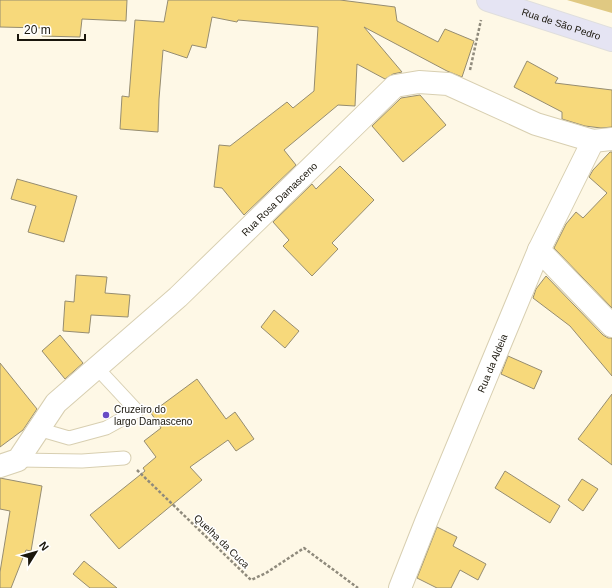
<svg xmlns="http://www.w3.org/2000/svg" width="612" height="588" font-family="Helvetica,sans-serif">
  <style>
    .green { fill: #e0c982 }
    .building { fill: #f7d97b; stroke: #968d71 }
    .lines { fill: none; stroke-linecap: round; stroke-linejoin: round }
    .lane-casing { stroke: #d8cfb1; stroke-width: 15 }
    .street-casing { stroke: #d8cfb1; stroke-width: 24 }
    .primary-casing { stroke: #dfdedd; stroke-width: 24 }
    .path { stroke: #8f8a7c; stroke-width: 2.5; stroke-dasharray: 3 2; stroke-linecap: butt }
    .lane { stroke: #fff; stroke-width: 13 }
    .street { stroke: #fff; stroke-width: 22 }
    .primary { stroke: #e5e4f3; stroke-width: 22 }
    .poi-dot { fill: #684cc5; stroke: #fff; stroke-width: 1.5 }
    .labels { text-anchor: middle; stroke-width: 3; stroke-linejoin: round; paint-order: stroke }
    .street-label { font-size: 10px; fill: #1a160c; stroke: #fff }
    .poi-label { font-size: 10px; fill: #1a160c; stroke: #fff; text-anchor: start }
  </style>
  <rect width="100%" height="100%" fill="#fef8e6"/>
  <path class="green" d="M 567,0 L 612,0 L 612,13 Z"/>
  <path class="building" d="M 0,0 L 127,0 L 126,21 L 82,19 L 80,37 L 42,36 L 42,28 L 0,27 Z
    M 168,0 L 340,0 L 395,7 L 397,21 L 438,42 L 445,29 L 474,41 L 462,77 L 447,71 L 364,27 L 402,72 L 393,74 L 385,79 L 357,64 L 355,106 L 338,105 L 284,150 L 296,165 L 244,215 L 222,188 L 214,187 L 219,145 L 230,146 L 287,102 L 293,108 L 314,91 L 318,27 L 238,20 L 237,22 L 212,17 L 206,48 L 192,45 L 187,58 L 163,50 L 159,99 L 158,132 L 120,129 L 122,96 L 129,97 L 135,20 L 164,22 Z
    M 527,61 L 558,78 L 555,83 L 612,90 L 612,127 L 601,128 L 585,126 L 562,119 L 562,112 L 514,87 Z
    M 420,95 L 446,125 L 403,162 L 372,126 L 401,98 Z
    M 610,152 L 612,152 L 612,308 L 554,248 L 566,224 L 576,212 L 583,218 L 607,193 L 589,177 L 593,170 Z
    M 340,166 L 374,200 L 332,243 L 338,249 L 312,276 L 283,246 L 289,240 L 273,222 L 312,184 L 316,189 Z
    M 17,179 L 77,196 L 64,242 L 28,232 L 36,206 L 11,199 Z
    M 76,275 L 107,277 L 105,293 L 130,295 L 128,317 L 91,315 L 89,333 L 63,331 L 65,301 L 74,302 Z
    M 546,276 L 603,335 L 608,338 L 612,338 L 612,376 L 570,326 L 533,298 L 536,289 Z
    M 274,310 L 299,331 L 285,348 L 261,327 Z
    M 60,335 L 83,363 L 65,379 L 42,351 Z
    M 508,356 L 542,371 L 534,389 L 501,374 Z
    M 0,363 L 37,409 L 23,430 L 0,447 Z
    M 197,379 L 226,419 L 235,412 L 254,439 L 236,451 L 228,440 L 190,467 L 202,480 L 119,549 L 90,515 L 145,471 L 143,468 L 156,457 L 144,441 L 161,428 L 151,413 Z
    M 612,394 L 612,465 L 578,439 Z
    M 505,471 L 560,506 L 550,523 L 495,488 Z
    M 0,478 L 42,486 L 31,551 L 26,550 L 11,588 L 0,588 L 0,572 L 10,511 L 0,509 Z
    M 582,479 L 598,489 L 583,511 L 568,500 Z
    M 437,527 L 457,537 L 453,546 L 486,564 L 478,580 L 460,570 L 451,588 L 437,588 L 417,578 Z
    M 84,561 L 117,588 L 90,588 L 73,574 Z"/>
  <g class="lines">
    <g class="lane-casing">
      <path id="lane" d="M 38,429 L 69,438 L 106,428 L 137,411 L 97,368
        M 18,460 L 82,461 L 124,458"/>
    </g>
    <g class="street-casing">
      <g id="street">
        <path d="M 539,250 L 612,326"/>
        <path id="s1" d="M 0,466 L 18,460 L 56,403 L 178,297 L 395,86 L 419,82 L 448,84 L 536,124 L 593,141 L 612,139"/>
        <path id="s2" d="M 400,588 L 426,522 L 539,250 L 593,141"/>
      </g>
    </g>
    <g class="primary-casing">
      <g id="primary">
        <path id="s3" d="M 488,0 L 612,40"/>
      </g>
    </g>
    <path class="path" d="M 470,70 L 481,20
      M 137,470 L 251,580 L 266,573 L 304,548 L 358,588"/>
    <use href="#lane" class="lane"/>
    <use href="#street" class="street"/>
    <use href="#primary" class="primary"/>
  </g>
  <circle class="poi-dot" cx="106" cy="415" r="4"/>
  <g class="labels">
    <g class="street-label">
      <text dy="4" stroke="none"><textPath href="#s3" startOffset="77">Rua de São Pedro</textPath></text>
      <text dy="4" stroke="none"><textPath href="#s1" startOffset="390">Rua Rosa Damasceno</textPath></text>
      <text dy="4" stroke="none"><textPath href="#s2" startOffset="243">Rua da Aldeia</textPath></text>
      <text transform="translate(222 541) rotate(44)" y="4">Quelha da Cuca</text>
    </g>
    <g class="poi-label">
      <text x="114" y="413">Cruzeiro do<tspan x="114" dy="12">largo Damasceno</tspan></text>
    </g>
  </g>
  <g transform="translate(36 552) rotate(53)" stroke="#ffffff" stroke-width="3" paint-order="stroke">
  <path d="M0-3L7 15L0 10L-7 15Z" fill="#1a160c"/>
  <text y="-6" font-size="11" font-weight="bold" text-anchor="middle" fill="#1a160c">N</text>
  </g>
  <path d="M18 34v6h67v-6" fill="none" stroke="#1a160c" stroke-width="2"/>
  <text x="24" y="34" font-size="12" fill="#1a160c" stroke="#ffffff" stroke-width="3" paint-order="stroke">20 m</text>
</svg>
